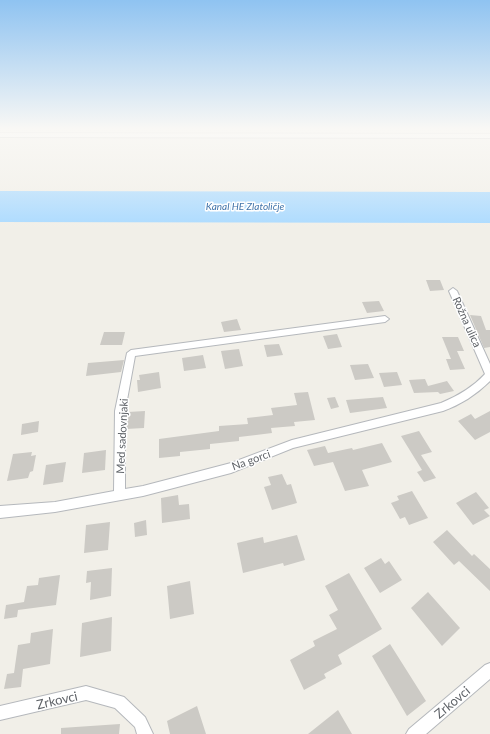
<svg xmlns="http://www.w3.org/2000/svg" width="490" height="734" font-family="Lato,sans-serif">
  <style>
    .water { fill: #aadaff }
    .building { fill: #cccac5 }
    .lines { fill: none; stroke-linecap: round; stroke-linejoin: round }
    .street-casing { stroke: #b5b8bc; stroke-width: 2 }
    .street { fill: #fff; fill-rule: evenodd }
    .labels { text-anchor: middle; stroke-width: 3; stroke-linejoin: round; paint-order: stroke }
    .far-water-label { font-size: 10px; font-style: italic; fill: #4174aa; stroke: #fff }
    .street-label { font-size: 11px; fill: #5f6368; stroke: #fff }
    .near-street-label { font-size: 13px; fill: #5f6368; stroke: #fff }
  </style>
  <rect width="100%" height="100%" fill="#f1efe8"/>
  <path class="water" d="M 0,191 L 490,192 L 490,223 L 0,222 Z"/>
  <path class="building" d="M 426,280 L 440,280 L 444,290 L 430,291 Z
    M 379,301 L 384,311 L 367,313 L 362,302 Z
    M 470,315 L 481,316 L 486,330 L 490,330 L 490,347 L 484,348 Z
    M 237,319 L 241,330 L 224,332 L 221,322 Z
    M 104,332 L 125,332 L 122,345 L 100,345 Z
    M 337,334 L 342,347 L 328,349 L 323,336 Z
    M 442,337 L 458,337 L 464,351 L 457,351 L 465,369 L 450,370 L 446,359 L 451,359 Z
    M 279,344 L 283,355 L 267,357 L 264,345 Z
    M 239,349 L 243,366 L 225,369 L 221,351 Z
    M 203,355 L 206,368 L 184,371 L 182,358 Z
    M 124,360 L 121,372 L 86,376 L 88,363 Z
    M 368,364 L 374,378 L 355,380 L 350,365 Z
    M 159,372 L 161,388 L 138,392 L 137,380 L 140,380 L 139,375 Z
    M 397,372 L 402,385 L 384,387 L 379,373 Z
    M 425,379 L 428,386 L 447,381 L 454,391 L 440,394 L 438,392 L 414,393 L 409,380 Z
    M 308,392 L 315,420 L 294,422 L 295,426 L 271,428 L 272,433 L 239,437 L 239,441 L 210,444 L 210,449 L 180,452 L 180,456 L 159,458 L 159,439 L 219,431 L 219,426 L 248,424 L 247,418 L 273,415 L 271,408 L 297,405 L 294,393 Z
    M 335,397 L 339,407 L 331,409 L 327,398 Z
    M 383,397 L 387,408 L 350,413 L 346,400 Z
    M 145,411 L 144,428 L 126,429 L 128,412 Z
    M 490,411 L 490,432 L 475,440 L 458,421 L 471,414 L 475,419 Z
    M 39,421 L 38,432 L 21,435 L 22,424 Z
    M 419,431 L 432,452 L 421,455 L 436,478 L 424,482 L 417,472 L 422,470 L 401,436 Z
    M 382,443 L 392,462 L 362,470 L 369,486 L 345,491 L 333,462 L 314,466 L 307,450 L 325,446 L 328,453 L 352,448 L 353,450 Z
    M 106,450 L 105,470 L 82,473 L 84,453 Z
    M 32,452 L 31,456 L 36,455 L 33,471 L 30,472 L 28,478 L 7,481 L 13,454 Z
    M 66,462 L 63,482 L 43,485 L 46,465 Z
    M 282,474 L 287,485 L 291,484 L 297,503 L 272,510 L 264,487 L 271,485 L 268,477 Z
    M 412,491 L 428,518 L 409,525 L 405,517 L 400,519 L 391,503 L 399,500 L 397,496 Z
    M 476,492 L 489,508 L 484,510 L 490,516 L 473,525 L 456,503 Z
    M 178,495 L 179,505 L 189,504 L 190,519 L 162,523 L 161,498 Z
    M 146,520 L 147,535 L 135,537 L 134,523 Z
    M 110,522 L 108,550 L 84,553 L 86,525 Z
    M 447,530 L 472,556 L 474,554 L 490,569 L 490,591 L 459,561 L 454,565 L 433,542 Z
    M 297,535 L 305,560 L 284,566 L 283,563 L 243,573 L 237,543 L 263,537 L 264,543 Z
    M 381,558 L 385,564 L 389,561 L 402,580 L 380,593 L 364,568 Z
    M 112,568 L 111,596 L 90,600 L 91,582 L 86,583 L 87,571 Z
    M 349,573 L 382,629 L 338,655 L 342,664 L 324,674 L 326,678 L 304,690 L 290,660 L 315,646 L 313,641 L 337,629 L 329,615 L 338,610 L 325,586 Z
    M 60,575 L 56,605 L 18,610 L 17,617 L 4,619 L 6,605 L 24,602 L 27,586 L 38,585 L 39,578 Z
    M 190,581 L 194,614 L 170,619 L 167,586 Z
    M 428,592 L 460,628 L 442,646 L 411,608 Z
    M 112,617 L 111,651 L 80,657 L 82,623 Z
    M 53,629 L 50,664 L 23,669 L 21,687 L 4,689 L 7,674 L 14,673 L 18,645 L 30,643 L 31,633 Z
    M 390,644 L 426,701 L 407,716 L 372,656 Z
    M 197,706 L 206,734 L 170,734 L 167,721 Z
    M 338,710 L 352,734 L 308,734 Z
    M 120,724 L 119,734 L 61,734 L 61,728 Z"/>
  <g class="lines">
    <g class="street-casing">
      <path id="street" d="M 0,133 L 490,134 L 490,138 L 0,137 Z
        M 453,288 L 457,291 L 490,364 L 490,381 C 477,394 460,405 443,411 L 293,448 L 231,473 L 143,496 L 55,512 L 0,518 L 0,506 L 55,502 L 114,491 L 115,411 L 127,353 L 131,350 L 385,316 L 389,319 L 385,322 L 135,356 L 125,411 L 125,489 L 143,486 L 231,463 L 292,440 L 441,403 C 458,396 473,387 485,374 L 449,291 Z
        M 490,663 L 490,679 L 426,734 L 406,734 L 409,729 L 485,665 Z
        M 86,686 L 124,697 L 145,717 L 153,734 L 137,734 L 135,727 L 115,708 L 86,700 L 0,720 L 0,706 Z"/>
    </g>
    <use href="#street" class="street"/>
  </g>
  <linearGradient id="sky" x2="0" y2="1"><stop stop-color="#8fc3f1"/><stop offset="0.56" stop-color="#f9f8f5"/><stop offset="1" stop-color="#f9f8f5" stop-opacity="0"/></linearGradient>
  <rect width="490" height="230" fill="url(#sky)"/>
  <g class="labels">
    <g class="far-water-label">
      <text x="245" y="210">Kanal HE Zlatoličje</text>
    </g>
    <g class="street-label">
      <text transform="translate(467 322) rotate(66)" y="4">Rožna ulica</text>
      <text transform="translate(122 436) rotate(-87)" y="4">Med sadovnjaki</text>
      <text transform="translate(251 460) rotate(-20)" y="4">Na gorci</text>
    </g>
    <g class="near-street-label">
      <text transform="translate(57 700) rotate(-13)" y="5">Zrkovci</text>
      <text transform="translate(452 702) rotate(-40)" y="5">Zrkovci</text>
    </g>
  </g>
</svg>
